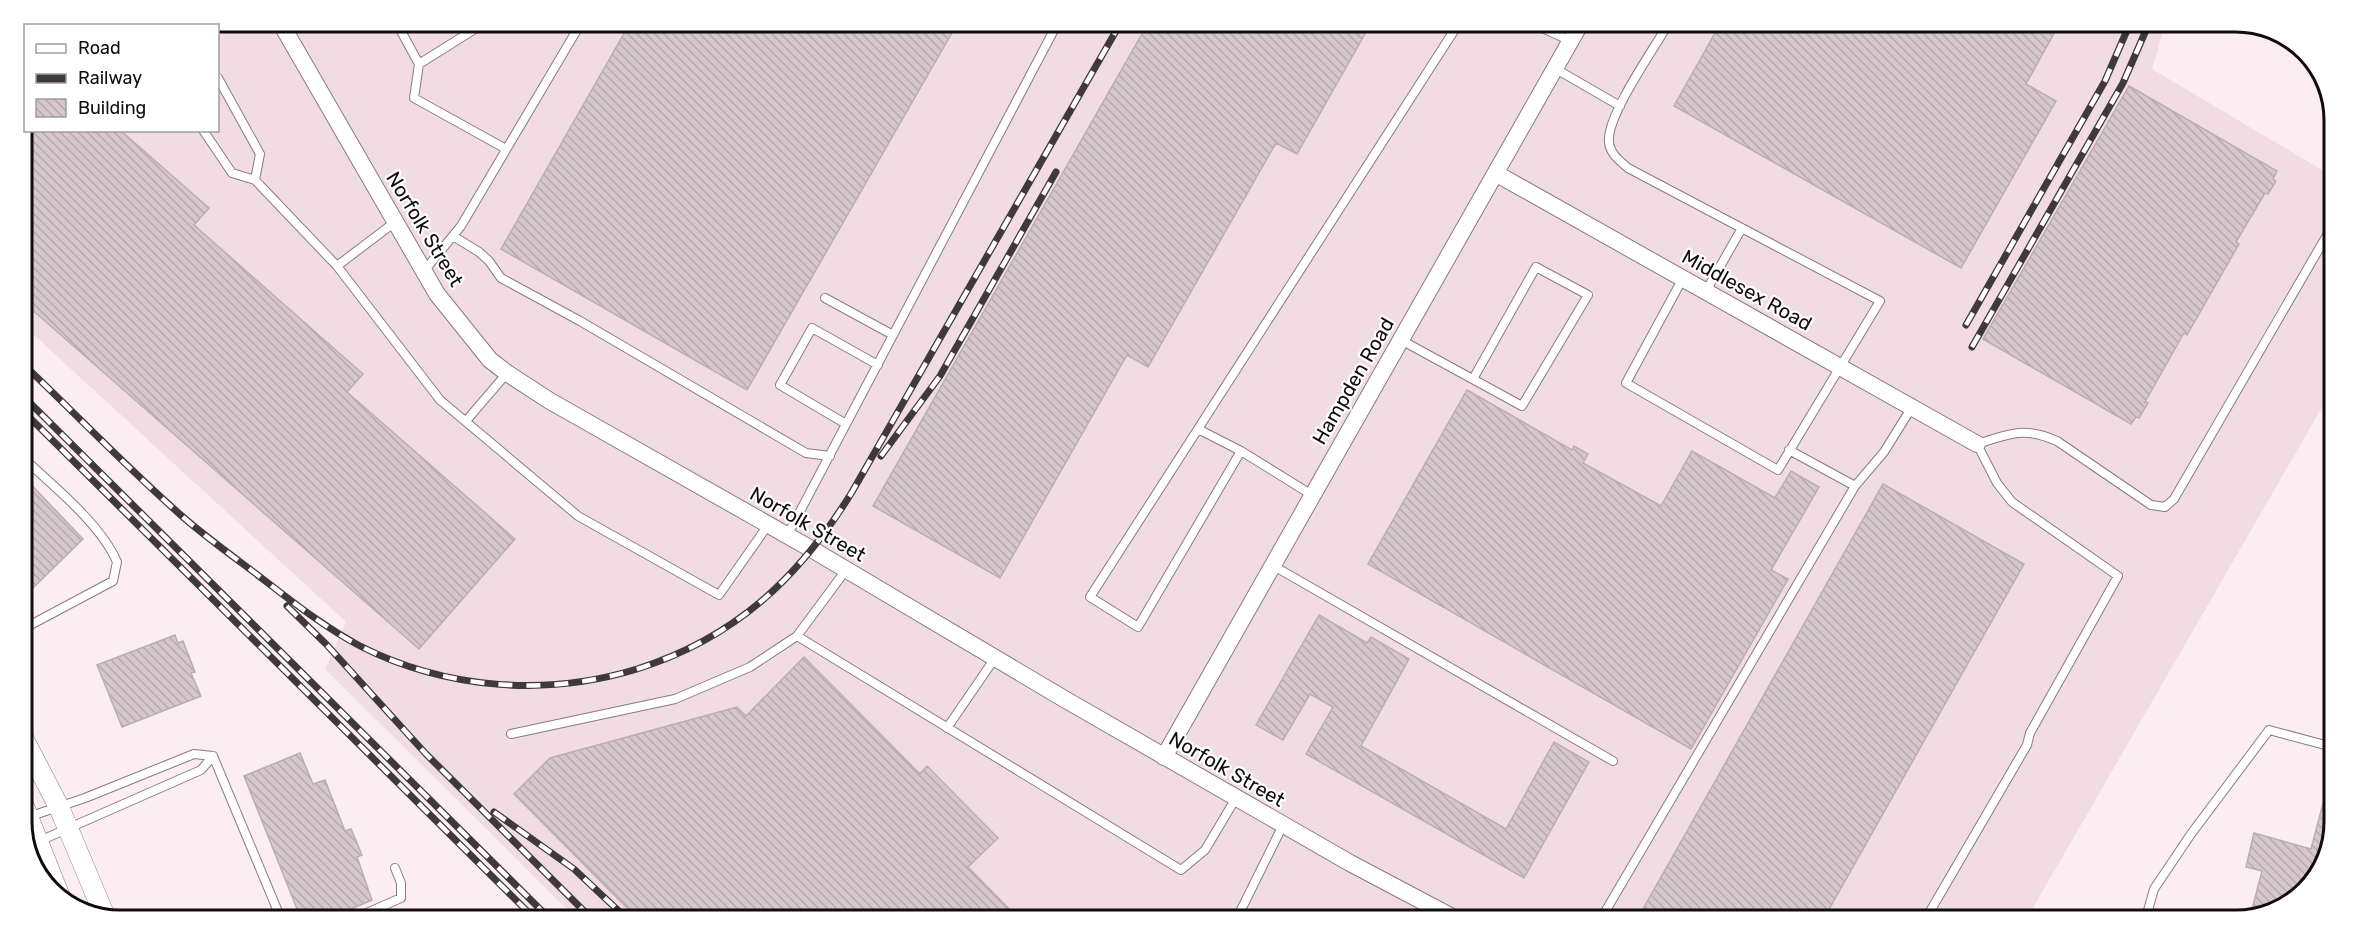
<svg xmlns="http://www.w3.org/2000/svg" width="2356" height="942" font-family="Rubik,sans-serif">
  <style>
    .built { fill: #f2dce3 }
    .building { fill: url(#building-back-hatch); stroke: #bcadb2; stroke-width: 1.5 }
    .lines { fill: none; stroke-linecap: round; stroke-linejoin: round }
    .service-casing { stroke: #897b80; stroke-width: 10 }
    .minor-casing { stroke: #897b80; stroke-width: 18 }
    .tertiary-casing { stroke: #897b80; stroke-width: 21 }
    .service { stroke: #fff; stroke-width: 8 }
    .minor { stroke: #fff; stroke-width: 16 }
    .tertiary { stroke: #fff; stroke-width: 20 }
    .rail-casing { stroke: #40393b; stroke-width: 7 }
    .rail { stroke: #fff; stroke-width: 4.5; stroke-dasharray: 14; stroke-linecap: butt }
    .labels { text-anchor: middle; stroke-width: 4.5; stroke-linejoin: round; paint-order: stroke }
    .street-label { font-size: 20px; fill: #100b0d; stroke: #fff }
    .rim { fill: none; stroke: #100b0d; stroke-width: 3 }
  </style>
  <defs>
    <pattern id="building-back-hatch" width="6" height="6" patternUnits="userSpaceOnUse" patternTransform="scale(1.5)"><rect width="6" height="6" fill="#d6c7cc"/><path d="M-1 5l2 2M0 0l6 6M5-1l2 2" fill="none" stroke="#b7aaae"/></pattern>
  </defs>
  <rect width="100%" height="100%" fill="#fcedf2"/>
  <path class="built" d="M 119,21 L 2164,28 L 2152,69 L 2334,177 L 2332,390 L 2026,920 L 573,915 L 325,669 L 346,622 L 21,323 L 21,113 L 25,104 L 26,130 L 218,130 L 218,26 L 110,25 Z"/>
  <path class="building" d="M 630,23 L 957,24 L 747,390 L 501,249 Z
    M 1147,25 L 1370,25 L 1297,154 L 1276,143 L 1148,367 L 1127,355 L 1000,578 L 873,506 Z
    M 1719,26 L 2057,28 L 2026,84 L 2056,101 L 1961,268 L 1674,106 Z
    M 2129,86 L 2277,171 L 2273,179 L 2276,181 L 2268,194 L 2265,193 L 2236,242 L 2239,244 L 2187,335 L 2184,333 L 2145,402 L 2148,403 L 2139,418 L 2136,417 L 2131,424 L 1983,339 Z
    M 21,130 L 120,130 L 209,208 L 194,225 L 363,374 L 347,392 L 515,539 L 419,649 L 21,300 Z
    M 1467,390 L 1572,450 L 1574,446 L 1588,454 L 1583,463 L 1661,506 L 1692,451 L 1775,498 L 1791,471 L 1819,487 L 1771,570 L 1788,579 L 1691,749 L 1368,564 Z
    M 21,474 L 83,539 L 32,589 L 21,578 Z
    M 1883,484 L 2024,564 L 1823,920 L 1660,919 L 1643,909 Z
    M 1319,615 L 1367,643 L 1371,637 L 1409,659 L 1361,746 L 1506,829 L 1554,742 L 1589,762 L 1524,878 L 1306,754 L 1333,707 L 1310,694 L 1283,740 L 1256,725 Z
    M 175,635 L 178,643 L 183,641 L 195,672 L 191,673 L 201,696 L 122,727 L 97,665 Z
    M 804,657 L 920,774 L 927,766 L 998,838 L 968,867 L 1017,917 L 635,916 L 514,794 L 550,758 L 737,707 L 746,716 Z
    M 300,753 L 313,784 L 325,780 L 345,831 L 351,829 L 362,855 L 357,857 L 372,900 L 337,915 L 299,914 L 244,776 Z
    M 2323,803 L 2328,804 L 2328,860 L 2292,904 L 2250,917 L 2262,871 L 2246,867 L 2254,833 L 2311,849 Z"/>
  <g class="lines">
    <g class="service-casing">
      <path id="service" d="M 130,21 L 133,26
        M 186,21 L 189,26
        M 396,22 L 419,64 L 486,22
        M 1538,26 L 1571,41
        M 1667,26 C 1653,50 1606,117 1609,142 C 1610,154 1620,161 1628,168 L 1880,301 L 1778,470 L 1626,383 L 1683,278
        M 419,64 L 414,98 L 506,149
        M 1556,69 L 1620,106
        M 218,78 L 260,154 L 255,180
        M 203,130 L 232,173 L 255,180 L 337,266
        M 395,222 L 337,266 L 440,400 L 578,516 L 719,595 L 768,525
        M 453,236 L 479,252 L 489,261 L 501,278 L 580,321 L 806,453 L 830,456
        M 424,271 L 461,226 L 581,23
        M 1706,291 L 1742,228
        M 825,298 L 893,335
        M 1401,340 L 1522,406 L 1588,295 L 1536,267 L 1473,379
        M 466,421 L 507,373
        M 846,424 L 780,385 L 812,328 L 878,365
        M 1198,429 L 1241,451
        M 1789,450 L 1855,486 L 1884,452 L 1912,407
        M 21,456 C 51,484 101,524 117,562 L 113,581 L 21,630
        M 1312,495 L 1241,451 L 1138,627 L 1090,597 L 1457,26
        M 787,536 L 1054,30
        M 1272,565 L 1613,761
        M 846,570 L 797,636 L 1181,870 L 1205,850 L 1236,798
        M 947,728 L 995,658
        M 511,734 L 675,699 L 750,667 L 797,636
        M 213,756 L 279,914
        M 28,817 L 85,798 L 194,754 L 213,756
        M 28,846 L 201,770 L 213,756
        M 1605,912 L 1855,486
        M 362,915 L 401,898 L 401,883 L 395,868
        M 1237,918 L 1283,825
        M 1925,920 L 2027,745 L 2030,733 L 2118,576 L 2012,502 L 1997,483 L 1977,444 C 2010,434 2023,426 2057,441 L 2151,505 L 2165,507 L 2174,499 L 2334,223
        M 2145,921 L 2154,889 L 2191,834 L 2269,730 L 2329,746"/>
    </g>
    <g class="minor-casing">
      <path id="minor" d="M 280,22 L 437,294 L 490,360 L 507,373 L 550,401 L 813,550 L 1066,700 L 1350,863 L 1454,918
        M 1497,174 L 1977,444
        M 1164,757 L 1579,26"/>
    </g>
    <g class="tertiary-casing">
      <path id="tertiary" d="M 21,734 L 59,807 L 104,914
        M 21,799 L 60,897"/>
    </g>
    <use href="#service" class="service"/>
    <use href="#minor" class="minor"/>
    <use href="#tertiary" class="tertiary"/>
    <g class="rail-casing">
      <path id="rail" d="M 1966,325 L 2105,81 L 2128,28
        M 1972,347 L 2123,83 L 2147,28
        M 21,362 C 75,413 127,468 183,517 C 206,537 231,555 255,573 C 289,599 322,626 360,646 C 445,689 546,697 637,669 C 735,638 799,578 852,492 L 1120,24
        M 21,394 L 546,915
        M 21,409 L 531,915
        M 881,456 L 940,376 L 1056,172
        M 287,606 L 326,644 L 426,754 L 588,915
        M 494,812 L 574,869 L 623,915"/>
    </g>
    <use href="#rail" class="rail"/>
  </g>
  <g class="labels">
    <g class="street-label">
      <text transform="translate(425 229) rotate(59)" y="7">Norfolk Street</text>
      <text transform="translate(1747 290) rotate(29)" y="7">Middlesex Road</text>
      <text transform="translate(1353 381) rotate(-60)" y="7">Hampden Road</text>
      <text transform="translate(808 524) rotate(30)" y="7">Norfolk Street</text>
      <text transform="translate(1227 769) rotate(30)" y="7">Norfolk Street</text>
    </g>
  </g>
  <path d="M0 0H2356V942H0ZM120 32H2236A88 88 0 0 1 2324 120V822A88 88 0 0 1 2236 910H120A88 88 0 0 1 32 822V120A88 88 0 0 1 120 32Z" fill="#fff" fill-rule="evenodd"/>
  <path class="rim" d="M120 32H2236A88 88 0 0 1 2324 120V822A88 88 0 0 1 2236 910H120A88 88 0 0 1 32 822V120A88 88 0 0 1 120 32Z"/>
  <rect x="24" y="24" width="195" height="108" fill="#ffffff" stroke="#9f9d9e" stroke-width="1.5"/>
  <rect x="36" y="44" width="30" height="9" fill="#ffffff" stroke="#9f9d9e" stroke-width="1.5"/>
  <text x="78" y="54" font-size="18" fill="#100b0d">Road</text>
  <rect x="36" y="74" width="30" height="9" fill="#40393b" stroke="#9f9d9e" stroke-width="1.5"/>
  <text x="78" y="84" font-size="18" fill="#100b0d">Railway</text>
  <rect x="36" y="99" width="30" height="18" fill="url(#building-back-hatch)" stroke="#9f9d9e" stroke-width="1.5"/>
  <text x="78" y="114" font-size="18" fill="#100b0d">Building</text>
</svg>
